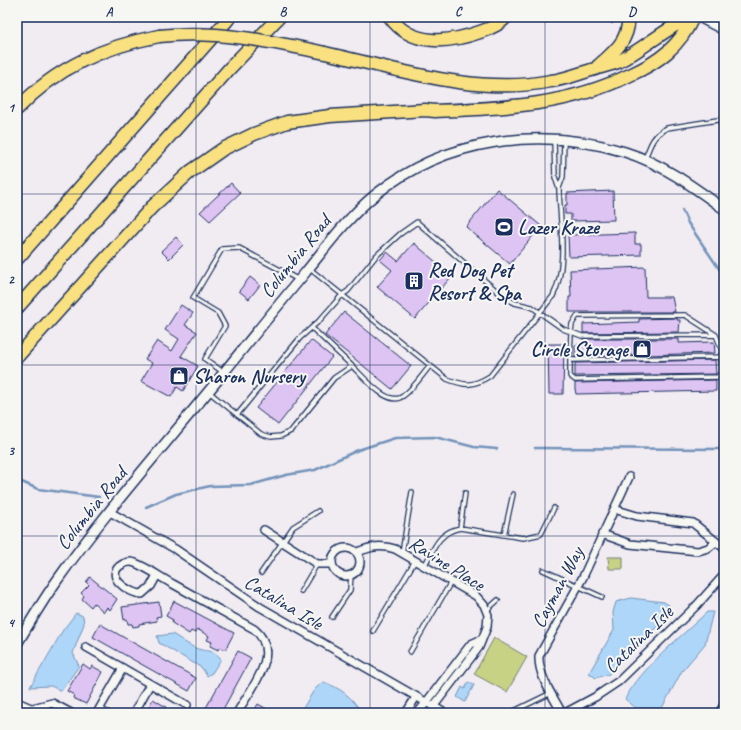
<svg xmlns="http://www.w3.org/2000/svg" width="741" height="730" font-family="Caveat,sans-serif">
  <style>
    .green { fill: #c7d285; stroke: #718072 }
    .water { fill: #add6f8; stroke: #7393ba }
    .lines { fill: none; stroke-linecap: round; stroke-linejoin: round }
    .stream { stroke: #7393ba; stroke-width: 2.5 }
    .building { fill: #dec4f3; stroke: #1b2f5e }
    .lane-casing { stroke: #1b2f5e; stroke-width: 6 }
    .street-casing { stroke: #1b2f5e; stroke-width: 10 }
    .secondary-casing { stroke: #1b2f5e; stroke-width: 12 }
    .highway-casing { stroke: #1b2f5e; stroke-width: 15 }
    .lane { stroke: #f6f6f2; stroke-width: 3.5 }
    .street { stroke: #f6f6f2; stroke-width: 7 }
    .secondary { stroke: #f6f6f2; stroke-width: 9 }
    .highway { stroke: #f9e181; stroke-width: 12 }
    .highway-bridge-casing { stroke: #1b2f5e; stroke-width: 15; stroke-linecap: butt }
    .highway-bridge { stroke: #f9e181; stroke-width: 12 }
    .grid { fill: none; stroke: #1b2f5e; stroke-width: 1; stroke-opacity: 0.55 }
    .labels { text-anchor: middle; stroke-width: 4; stroke-linejoin: round; paint-order: stroke }
    .poi-label { font-size: 20px; font-weight: bold; fill: #1b2f5e; stroke: #f6f6f2; text-anchor: start }
    .street-label { font-size: 20px; fill: #1b2f5e; stroke: #f6f6f2 }
    .neatline { fill: none; stroke: #1b2f5e; stroke-width: 1.5 }
    .grid-label { font-size: 13px; text-anchor: middle; font-weight: bold; fill: #1b2f5e }
  </style>
  <rect width="100%" height="100%" fill="#f1ecf2"/>
  <filter id="ink" filterUnits="userSpaceOnUse"><feTurbulence type="fractalNoise" baseFrequency=".025" numOctaves="2"/><feDisplacementMap in="SourceGraphic" scale="8" xChannelSelector="R" yChannelSelector="G"/><feConvolveMatrix kernelMatrix="1 2 1 2 8 2 1 2 1" color-interpolation-filters="sRGB"/></filter>
  <g filter="url(#ink)">
    <path class="green" d="M 608,557 L 623,557 L 623,569 L 609,569 Z
      M 494,638 L 527,657 L 507,692 L 474,674 Z"/>
    <path class="water" d="M 631,598 L 664,602 L 669,605 L 668,616 L 633,650 L 621,656 L 609,674 L 596,678 L 589,673 L 614,630 L 613,612 L 616,602 Z
      M 707,612 L 713,612 L 705,644 L 682,671 L 662,708 L 636,708 L 625,699 C 641,668 682,636 707,612 Z
      M 76,613 L 83,616 L 84,624 L 73,653 L 79,666 L 61,691 L 51,686 L 30,687 L 63,630 Z
      M 172,634 C 180,638 189,646 198,649 C 208,652 214,649 221,659 L 212,673 L 207,676 L 202,668 L 159,643 L 157,636 Z
      M 323,682 C 341,688 352,697 362,713 L 300,713 L 314,690 Z
      M 468,682 L 474,685 L 465,702 L 457,697 L 462,687 L 465,689 Z"/>
    <g class="lines">
      <path class="stream" d="M 605,17 L 612,23
        M 682,210 L 688,223 L 724,276
        M 535,448 L 724,449
        M 17,480 L 38,489 L 99,497
        M 146,507 L 176,494 L 210,486 L 251,485 L 286,475 L 315,470 L 358,450 L 395,438 L 435,437 L 474,447 L 497,449"/>
    </g>
    <path class="building" d="M 231,183 L 240,193 L 210,221 L 200,212 Z
      M 497,189 L 541,226 L 510,264 L 466,227 Z
      M 613,191 L 614,220 L 571,221 L 571,214 L 565,214 L 565,205 L 567,205 L 567,193 Z
      M 635,233 L 635,244 L 641,244 L 641,255 L 569,257 L 568,235 Z
      M 176,237 L 183,245 L 169,259 L 161,251 Z
      M 414,243 L 452,276 L 415,319 L 377,287 L 392,270 L 380,260 L 387,252 L 398,261 Z
      M 645,267 L 646,297 L 672,297 L 675,312 L 569,312 L 569,297 L 571,297 L 570,270 Z
      M 250,277 L 260,285 L 249,299 L 239,291 Z
      M 181,305 L 193,313 L 185,325 L 197,332 L 181,356 L 198,366 L 183,391 L 177,387 L 171,397 L 141,381 L 152,363 L 145,359 L 157,341 L 172,351 L 179,339 L 165,330 Z
      M 344,312 L 411,366 L 392,389 L 325,335 Z
      M 677,318 L 677,320 L 680,320 L 679,332 L 583,333 L 583,324 L 639,322 L 639,319 Z
      M 583,339 L 679,339 L 679,343 L 714,342 L 715,353 L 575,357 L 575,345 L 584,344 Z
      M 311,340 L 332,357 L 278,425 L 256,408 Z
      M 548,344 L 564,344 L 563,394 L 549,394 Z
      M 715,360 L 716,374 L 575,376 L 575,363 Z
      M 716,380 L 716,391 L 576,394 L 575,389 L 575,383 Z
      M 90,577 L 117,599 L 110,610 L 107,607 L 104,612 L 94,603 L 91,607 L 82,599 L 84,596 L 81,593 L 89,585 L 86,582 Z
      M 174,601 L 234,633 L 225,650 L 220,647 L 218,650 L 210,646 L 212,642 L 207,640 L 209,636 L 197,629 L 195,633 L 191,631 L 189,634 L 172,623 L 173,620 L 166,616 Z
      M 159,602 L 161,616 L 156,617 L 157,621 L 139,624 L 139,626 L 133,627 L 132,624 L 128,624 L 127,619 L 124,620 L 122,607 Z
      M 100,624 L 196,678 L 189,691 L 93,637 Z
      M 238,651 L 251,658 L 221,713 L 203,713 Z
      M 83,664 L 90,669 L 92,666 L 103,672 L 86,704 L 73,698 L 74,695 L 67,691 Z
      M 153,699 L 166,707 L 162,713 L 145,713 Z
      M 258,704 L 274,713 L 253,713 Z"/>
    <g class="lines">
      <g class="lane-casing">
        <path id="lane" d="M 645,159 C 650,145 653,135 667,128 L 724,119
          M 559,188 L 563,177 L 564,141
          M 310,269 L 447,379 C 465,386 472,387 490,376 L 553,296 C 568,267 560,222 559,189 L 555,177 L 554,140
          M 312,328 L 352,366
          M 570,359 L 570,376 L 575,380 L 718,377 L 722,371 L 721,357
          M 223,372 L 205,359 L 225,326 L 218,313 L 193,298 L 222,249 L 239,248 L 299,280
          M 209,392 L 261,434 L 271,437 L 281,436 L 291,431 L 334,378 L 352,366 C 363,376 388,408 403,396 C 414,388 422,375 430,366
          M 237,415 L 300,338 L 319,321 L 342,295 L 348,291 L 376,256 L 400,234 L 417,222 L 505,298 L 515,303 L 532,307 L 563,329 L 582,336 L 716,335 L 685,315 L 577,316 L 572,324 L 571,332 L 570,359 L 573,360 L 721,357 L 722,350 L 716,335
          M 460,528 L 465,493
          M 504,535 L 513,494
          M 402,553 L 412,492
          M 425,565 C 434,548 439,532 460,528 L 523,538 L 541,534 L 554,508
          M 543,570 L 602,597
          M 261,573 L 293,527 L 318,511
          M 301,591 L 317,564
          M 487,610 L 498,600
          M 332,617 L 350,590 L 351,575
          M 373,631 L 415,561
          M 410,652 L 451,582
          M 100,708 L 109,713
          M 510,713 L 551,693"/>
      </g>
      <g class="street-casing">
        <path id="street" d="M 614,509 L 637,516 L 693,523 L 724,548
          M 110,512 L 175,549 L 260,607 L 445,713
          M 264,530 L 317,564 L 332,564
          M 602,534 L 630,544 L 698,551 L 708,548 L 716,542
          M332 562a14 14 0 1 1 28 0a14 14 0 1 1-28 0Z
          M 357,552 C 371,547 380,544 395,549 L 476,596 L 484,605 L 488,615 L 487,627 L 479,647 L 433,707
          M 157,575 L 151,586 L 142,594 C 129,594 102,575 123,564 C 127,562 131,561 135,563 C 148,568 160,577 173,584 C 200,599 227,614 254,629 C 283,653 251,688 237,713
          M 86,647 L 187,705
          M 17,702 L 31,708
          M 17,712 L 52,703 L 71,713
          M 97,713 L 123,668
          M 134,713 L 150,684
          M 406,713 L 416,697
          M 418,713 L 471,644 L 480,640
          M 562,713 C 553,696 538,676 539,656 L 583,577 L 629,477
          M 565,713 L 595,697 L 619,681 L 697,605 L 724,575
          M 719,713 L 724,705"/>
      </g>
      <g class="secondary-casing">
        <path id="secondary" d="M 699,17 L 724,30
          M 17,644 C 30,622 43,600 58,579 C 107,510 164,446 217,381 C 246,345 275,309 305,273 C 327,246 348,217 375,195 C 445,138 540,126 625,152 C 661,163 694,187 724,209"/>
      </g>
      <g class="highway-casing">
        <path id="highway" d="M 390,17 C 411,47 449,43 480,32 C 489,29 500,25 506,17
          M 325,53 C 397,69 477,96 551,81 C 567,79 580,73 595,69 C 603,66 610,65 618,62 C 643,49 664,30 690,17
          M 598,66 C 613,53 630,40 628,17
          M 17,109 C 57,67 103,47 159,36
          M 17,259 L 230,17
          M 17,308 L 230,68 L 279,17
          M 17,357 L 152,207 L 190,172 L 223,149 L 254,134 L 287,122 L 330,116 L 425,110 L 435,111 C 505,108 567,106 630,75 C 659,62 680,46 693,17"/>
      </g>
      <use href="#lane" class="lane"/>
      <use href="#street" class="street"/>
      <use href="#secondary" class="secondary"/>
      <use href="#highway" class="highway"/>
      <g class="highway-bridge-casing">
        <path id="highway-bridge" d="M 159,36 C 216,30 269,41 325,53"/>
      </g>
      <use href="#highway-bridge" class="highway-bridge"/>
    </g>
  </g>
  <path class="grid" d="M 196,17 L 196,713M 370,17 L 370,713M 545,17 L 545,713M 17,194 L 724,194M 17,365 L 724,365M 17,536 L 724,536"/>
  <defs>
    <g id="stadium-square" transform="scale(1)"><rect x="-9" y="-9" width="18" height="18" rx="4" fill="#1b2f5e" stroke="#f6f6f2"/><path d="M0-5a6.5 5 0 1 0 0 10a6.5 5 0 1 0 0-10ZM-3.5-1.8h7v3.6h-7Z" fill="#fff"/></g>
    <g id="building-square" transform="scale(1)"><rect x="-9" y="-9" width="18" height="18" rx="4" fill="#1b2f5e" stroke="#f6f6f2"/><path d="M-4-6H4V6H1V3H-1V6H-4ZM-2.5-4.3h1.7v1.8h-1.7ZM.8-4.3h1.7v1.8H.8ZM-2.5-1h1.7V.8h-1.7ZM.8-1h1.7V.8H.8Z" fill="#fff"/></g>
    <g id="shop-square" transform="scale(1)"><rect x="-9" y="-9" width="18" height="18" rx="4" fill="#1b2f5e" stroke="#f6f6f2"/><path d="M-5-2.5h2.3a2.7 3.5 0 0 1 5.4 0H5L5.5 6h-11ZM-1.5-2.5h3a1.5 2.3 0 0 0-3 0Z" fill="#fff"/></g>
  </defs>
  <g fill-rule="evenodd">
    <use href="#stadium-square" x="504" y="227"/>
    <use href="#building-square" x="414" y="281"/>
    <use href="#shop-square" x="642" y="349"/>
    <use href="#shop-square" x="179" y="376"/>
  </g>
  <g class="labels">
    <g class="poi-label">
      <text x="518" y="234">Lazer Kraze</text>
      <text x="428" y="277">Red Dog Pet<tspan x="428" dy="23">Resort &amp; Spa</tspan></text>
      <text x="628" y="356" text-anchor="end">Circle Storage</text>
      <text x="193" y="383">Sharon Nursery</text>
    </g>
    <g class="street-label">
      <text transform="translate(295 256) rotate(-51)" y="7">Columbia Road</text>
      <text transform="translate(91 508) rotate(-51)" y="7">Columbia Road</text>
      <text transform="translate(447 563) rotate(32)" y="7">Ravine Place</text>
      <text transform="translate(557 587) rotate(-62)" y="7">Cayman Way</text>
      <text transform="translate(284 602) rotate(31)" y="7">Catalina Isle</text>
      <text transform="translate(638 639) rotate(-44)" y="7">Catalina Isle</text>
    </g>
  </g>
  <rect width="741" height="730" fill="none" stroke="#f6f6f2" stroke-width="44"/>
  <rect x="22" y="22" width="697" height="686" class="neatline"/>
  <g class="grid-label">
    <text x="109" y="16">A</text>
    <text x="283" y="16">B</text>
    <text x="458" y="16">C</text>
    <text x="632" y="16">D</text>
    <text x="11" y="112">1</text>
    <text x="11" y="284">2</text>
    <text x="11" y="455">3</text>
    <text x="11" y="627">4</text>
  </g>
</svg>
